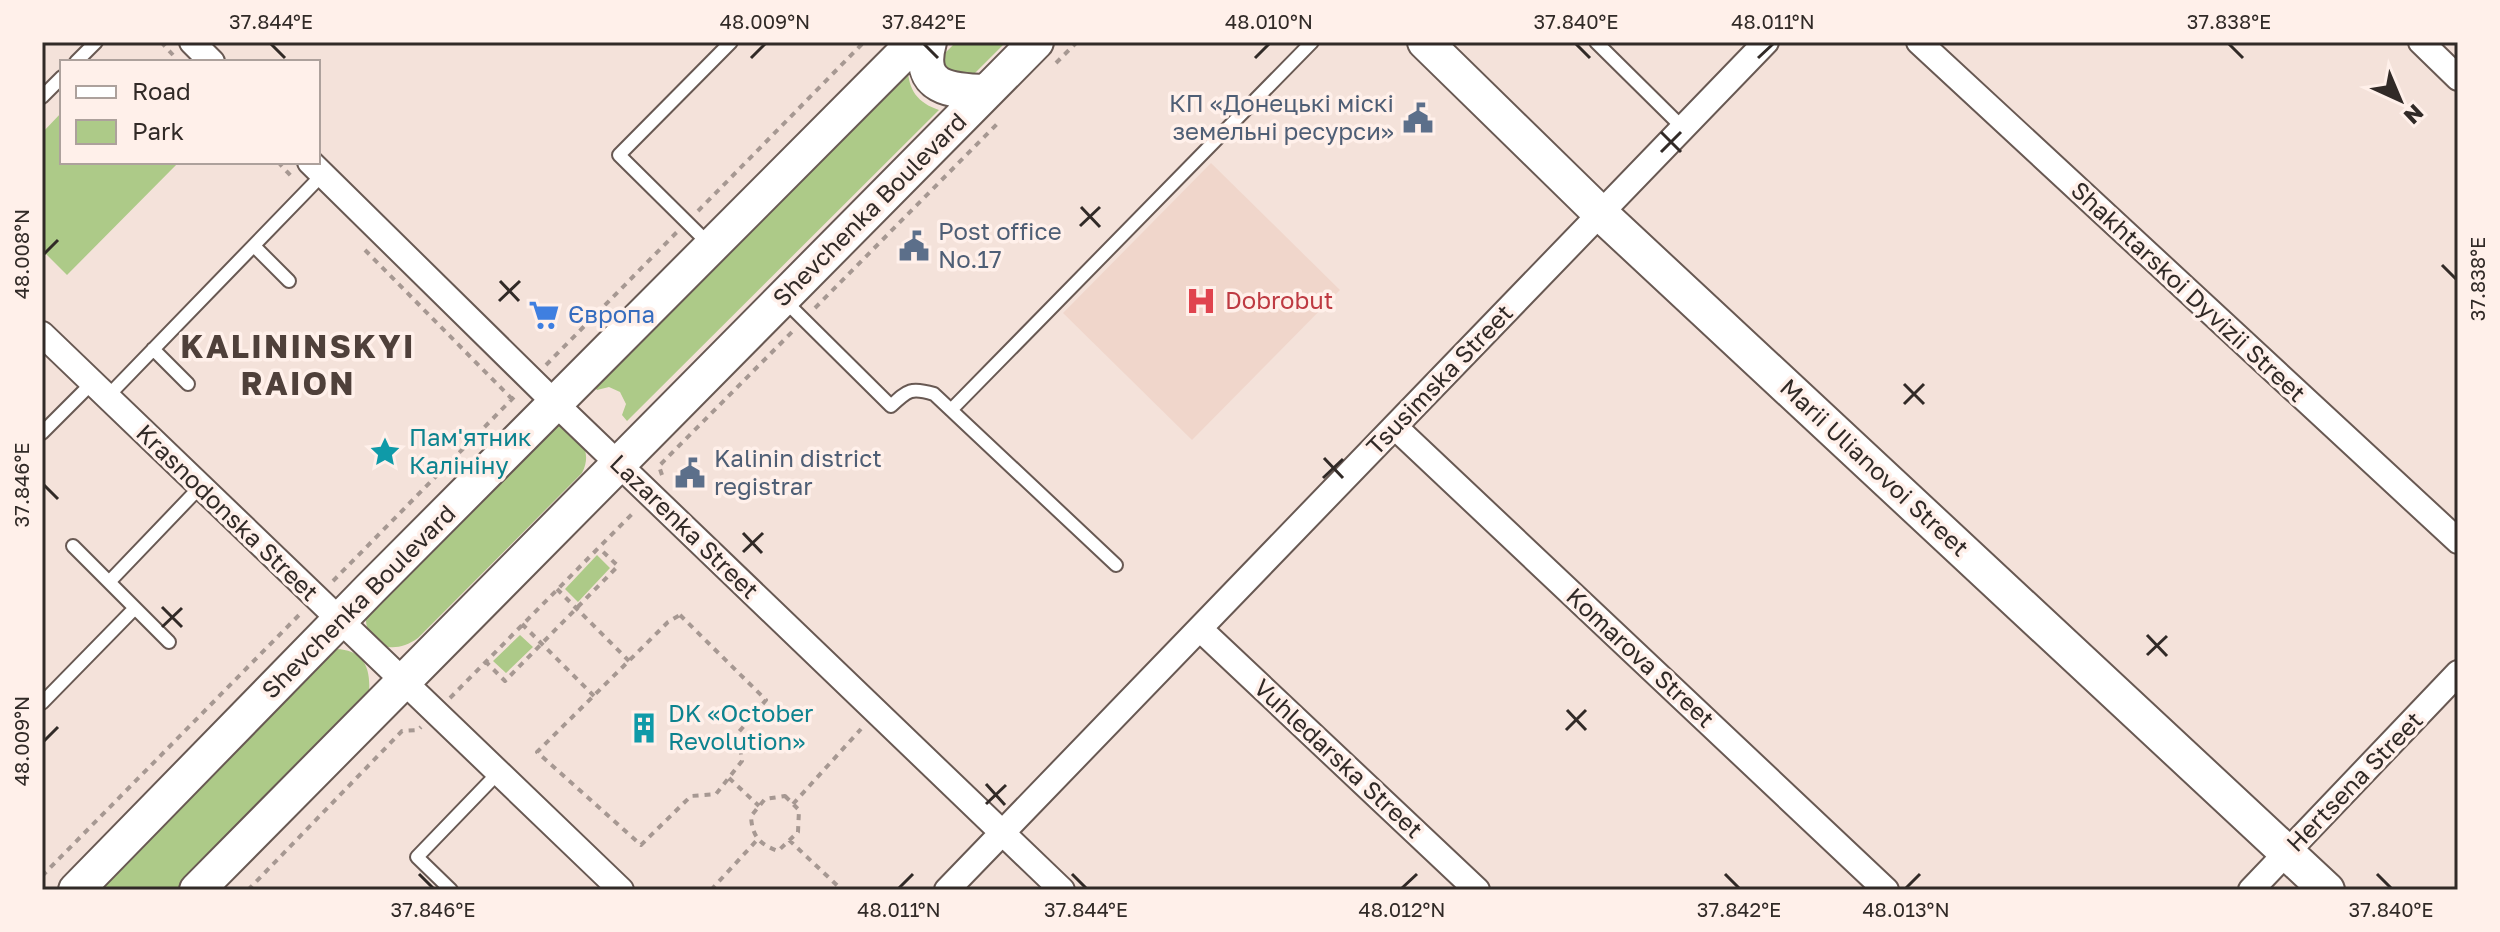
<svg xmlns="http://www.w3.org/2000/svg" width="2500" height="932" font-family="'Golos Text',sans-serif">
  <style>
    .built { fill: #f0d6cb }
    .green { fill: #adca88 }
    .lines { fill: none; stroke-linecap: round; stroke-linejoin: round }
    .lane-casing { stroke: #685953; stroke-width: 16 }
    .street-casing { stroke: #685953; stroke-width: 28 }
    .secondary-casing { stroke: #685953; stroke-width: 38 }
    .path { stroke: #a69892; stroke-width: 4; stroke-dasharray: 6 6; stroke-linecap: butt }
    .lane { stroke: #fff; stroke-width: 12 }
    .street { stroke: #fff; stroke-width: 24 }
    .secondary { stroke: #fff; stroke-width: 34 }
    .ticks { fill: none; stroke: #312a27; stroke-width: 3 }
    .labels { text-anchor: middle; stroke-width: 7; stroke-linejoin: round; paint-order: stroke }
    .service-label { font-size: 24px; fill: #4e5e75; stroke: #fff0ea; text-anchor: start }
    .street-label { font-size: 24px; fill: #312a27; stroke: #fff0ea }
    .health-label { font-size: 24px; fill: #be3a42; stroke: #fff0ea; text-anchor: start }
    .shop-label { font-size: 24px; fill: #366cbe; stroke: #fff0ea; text-anchor: start }
    .culture-label { font-size: 24px; fill: #0d838f; stroke: #fff0ea; text-anchor: start }
    .district-label { font-size: 32px; font-weight: bold; letter-spacing: 2px; fill: #4f403a; stroke: #fff0ea }
    .neatline { fill: none; stroke: #312a27; stroke-width: 3 }
    .ticks-label { font-size: 20px; text-anchor: middle; fill: #312a27 }
  </style>
  <rect width="100%" height="100%" fill="#f4e2da"/>
  <path class="built" d="M 1211,163 L 1340,290 L 1192,440 L 1063,313 Z"/>
  <path class="green" d="M 956,42 L 1006,42 L 973,75 L 964,79 L 944,69 L 944,54 Z
    M 908,68 C 908,90 918,103 939,110 L 627,421 L 622,415 L 626,404 L 620,392 L 609,387 L 597,390 L 593,386 Z
    M 62,112 L 62,162 L 179,162 L 67,275 L 42,250 L 42,133 Z
    M 559,426 C 581,432 593,452 582,473 L 418,638 C 392,657 363,646 366,612 L 547,431 Z
    M 597,555 L 610,568 L 578,602 L 565,589 Z
    M 520,635 L 533,647 L 506,673 L 493,661 Z
    M 336,649 C 363,650 371,667 369,692 L 176,890 L 90,890 L 320,658 Z"/>
  <g class="lines">
    <g class="lane-casing">
      <path id="lane" d="M 1596,42 L 1683,128
        M 76,62 L 96,42
        M 42,97 L 62,77
        M 254,246 L 289,281
        M 711,246 L 619,155 L 731,42
        M 785,301 L 891,406 C 908,390 911,387 934,394 L 1116,565
        M 153,349 L 188,384
        M 107,397 L 322,175
        M 951,410 L 1312,42
        M 42,433 L 92,383
        M 73,546 L 169,642
        M 110,581 L 200,487
        M 42,703 L 135,608
        M 451,890 L 417,857 L 498,773"/>
    </g>
    <g class="street-casing">
      <path id="street" d="M 192,42 L 212,62
        M 1919,42 L 2458,541
        M 2421,42 L 2458,78
        M 310,162 L 556,404 L 1062,890
        M 42,334 L 621,890
        M 1395,427 L 1886,890
        M 1200,629 L 1477,890
        M 947,890 L 1766,42
        M 2251,890 L 2458,673"/>
    </g>
    <g class="secondary-casing">
      <path id="secondary" d="M 929,42 C 916,89 951,91 986,92
        M 1425,42 L 1601,214 L 2327,890
        M 76,890 L 370,589 L 915,42
        M 197,890 L 1036,42"/>
    </g>
    <path class="path" d="M 161,42 L 173,55
      M 1056,63 L 1077,42
      M 278,162 L 291,176
      M 698,211 L 864,42
      M 365,250 L 512,399
      M 815,308 L 997,124
      M 546,365 L 677,232
      M 662,475 L 659,466 L 792,332
      M 333,581 L 517,394
      M 557,589 L 629,661
      M 680,615 L 766,700 L 738,733 L 742,761 L 716,794 L 691,796 L 641,845 L 537,752 L 668,622 Z
      M 522,624 L 594,696
      M 485,661 L 505,681 L 618,566 L 599,548
      M 450,698 L 635,511
      M 729,778 L 759,806
      M 785,796 L 799,810 L 798,832 L 778,851 C 759,844 752,836 751,816 L 765,799 Z
      M 793,804 L 861,729
      M 789,840 L 842,890
      M 42,876 L 301,613
      M 248,890 L 402,731 L 418,730 L 421,727
      M 711,890 L 758,839"/>
    <use href="#lane" class="lane"/>
    <use href="#street" class="street"/>
    <use href="#secondary" class="secondary"/>
  </g>
  <path class="ticks" d="M 271,44 L 285,58M 924,44 L 938,58M 1576,44 L 1590,58M 2229,44 L 2243,58M 751,58 L 765,44M 1255,58 L 1269,44M 1758,58 L 1773,44M 1661,132 L 1681,152M 1661,152 L 1681,132M 1081,207 L 1100,227M 1080,226 L 1100,207M 44,254 L 58,240M 2442,265 L 2456,279M 500,281 L 519,301M 499,301 L 520,281M 1904,384 L 1924,404M 1904,404 L 1924,384M 1324,458 L 1343,478M 1323,478 L 1343,459M 44,485 L 58,499M 743,533 L 762,553M 743,552 L 763,533M 162,607 L 182,627M 162,627 L 182,608M 2147,635 L 2167,656M 2147,655 L 2167,636M 1567,710 L 1586,730M 1566,730 L 1586,710M 44,741 L 58,727M 986,784 L 1005,805M 986,804 L 1006,785M 419,874 L 433,888M 1072,874 L 1086,888M 1725,874 L 1739,888M 2377,874 L 2391,888M 899,888 L 913,874M 1402,888 L 1417,874M 1906,888 L 1920,874"/>
  <defs>
    <g id="civic-bare" transform="scale(2.4)"><path d="M-.6-6.5H3V-4.5H.6V-3L4-1V1h2V6H-6V1h2V-1L-.6-3ZM-1.2 2.5V6h2.4V2.5Z" fill="#5c6f8a" stroke="#fff0ea" stroke-width="2.5" paint-order="stroke"/></g>
    <g id="hospital-bare" transform="scale(2.4)"><path d="M-5-5h3v3.5h4V-5h3V5h-3V1.5h-4V5h-3Z" fill="#e0444e" stroke="#fff0ea" stroke-width="2.5" paint-order="stroke"/></g>
    <g id="supermarket-bare" transform="scale(2.4)"><path d="M-6-5.5h2.5l.6 2H6L4.5 2H-2.5L-4.4-4H-6ZM-1.5 3.2a1.3 1.3 0 1 0 .1 0ZM3 3.2a1.3 1.3 0 1 0 .1 0Z" fill="#3f7fe0" stroke="#fff0ea" stroke-width="2.5" paint-order="stroke"/></g>
    <g id="sight-bare" transform="scale(2.4)"><path d="M0-6L1.8-2.2L6-1.7L2.9 1.2L3.7 5.4L0 3.3L-3.7 5.4L-2.9 1.2L-6-1.7L-1.8-2.2Z" fill="#0f9aa8" stroke="#fff0ea" stroke-width="2.5" paint-order="stroke"/></g>
    <g id="building-bare" transform="scale(2.4)"><path d="M-4-6H4V6H1V3H-1V6H-4ZM-2.5-4.3h1.7v1.8h-1.7ZM.8-4.3h1.7v1.8H.8ZM-2.5-1h1.7V.8h-1.7ZM.8-1h1.7V.8H.8Z" fill="#0f9aa8" stroke="#fff0ea" stroke-width="2.5" paint-order="stroke"/></g>
  </defs>
  <g fill-rule="evenodd">
    <use href="#civic-bare" x="1418" y="118"/>
    <use href="#civic-bare" x="914" y="246"/>
    <use href="#hospital-bare" x="1201" y="301"/>
    <use href="#supermarket-bare" x="544" y="315"/>
    <use href="#sight-bare" x="385" y="452"/>
    <use href="#civic-bare" x="690" y="473"/>
    <use href="#building-bare" x="644" y="728"/>
  </g>
  <g class="labels">
    <g class="service-label">
      <text x="1394" y="112" text-anchor="end">КП «Донецькі міскі<tspan x="1394" dy="28">земельні ресурси»</tspan></text>
      <text x="938" y="240">Post office<tspan x="938" dy="28">No.17</tspan></text>
      <text x="714" y="467">Kalinin district<tspan x="714" dy="28">registrar</tspan></text>
    </g>
    <g class="street-label">
      <text transform="translate(870 210) rotate(-45)" y="8">Shevchenka Boulevard</text>
      <text transform="translate(2188 292) rotate(43)" y="8">Shakhtarskoi Dyvizii Street</text>
      <text transform="translate(1440 380) rotate(-46)" y="8">Tsusimska Street</text>
      <text transform="translate(1874 468) rotate(43)" y="8">Marii Ulianovoi Street</text>
      <text transform="translate(227 513) rotate(44)" y="8">Krasnodonska Street</text>
      <text transform="translate(684 527) rotate(44)" y="8">Lazarenka Street</text>
      <text transform="translate(359 602) rotate(-45)" y="8">Shevchenka Boulevard</text>
      <text transform="translate(1640 658) rotate(43)" y="8">Komarova Street</text>
      <text transform="translate(1338 759) rotate(43)" y="8">Vuhledarska Street</text>
      <text transform="translate(2355 782) rotate(-46)" y="8">Hertsena Street</text>
    </g>
    <g class="health-label">
      <text x="1225" y="309">Dobrobut</text>
    </g>
    <g class="shop-label">
      <text x="568" y="323">Європа</text>
    </g>
    <g class="culture-label">
      <text x="409" y="446">Пам'ятник<tspan x="409" dy="28">Калініну</tspan></text>
      <text x="668" y="722">DK «October<tspan x="668" dy="28">Revolution»</tspan></text>
    </g>
    <g class="district-label">
      <text x="298" y="358">KALININSKYI<tspan x="298" dy="37">RAION</tspan></text>
    </g>
  </g>
  <rect width="2500" height="932" fill="none" stroke="#fff0ea" stroke-width="88"/>
  <rect x="60" y="60" width="260" height="104" fill="#fff0ea" stroke="#ada19c" stroke-width="2"/>
  <rect x="76" y="86" width="40" height="12" fill="#ffffff" stroke="#ada19c" stroke-width="2"/>
  <text x="132" y="100" font-size="24" fill="#312a27">Road</text>
  <rect x="76" y="120" width="40" height="24" fill="#adca88" stroke="#ada19c" stroke-width="2"/>
  <text x="132" y="140" font-size="24" fill="#312a27">Park</text>
  <g transform="translate(2400 100) rotate(136)" stroke="#fff0ea" stroke-width="6" paint-order="stroke">
  <path d="M0-6L14 30L0 20L-14 30Z" fill="#312a27"/>
  <text y="-12" font-size="22" font-weight="bold" text-anchor="middle" fill="#312a27">N</text>
  </g>
  <rect x="44" y="44" width="2412" height="844" class="neatline"/>
  <g class="ticks-label">
    <text x="271" y="29">37.844°E</text>
    <text x="765" y="29">48.009°N</text>
    <text x="924" y="29">37.842°E</text>
    <text x="1269" y="29">48.010°N</text>
    <text x="1576" y="29">37.840°E</text>
    <text x="1773" y="29">48.011°N</text>
    <text x="2229" y="29">37.838°E</text>
    <text transform="translate(22 254) rotate(-90)" y="7">48.008°N</text>
    <text transform="translate(2478 279) rotate(-90)" y="7">37.838°E</text>
    <text transform="translate(22 485) rotate(-90)" y="7">37.846°E</text>
    <text transform="translate(22 741) rotate(-90)" y="7">48.009°N</text>
    <text x="433" y="917">37.846°E</text>
    <text x="899" y="917">48.011°N</text>
    <text x="1086" y="917">37.844°E</text>
    <text x="1402" y="917">48.012°N</text>
    <text x="1739" y="917">37.842°E</text>
    <text x="1906" y="917">48.013°N</text>
    <text x="2391" y="917">37.840°E</text>
  </g>
</svg>
